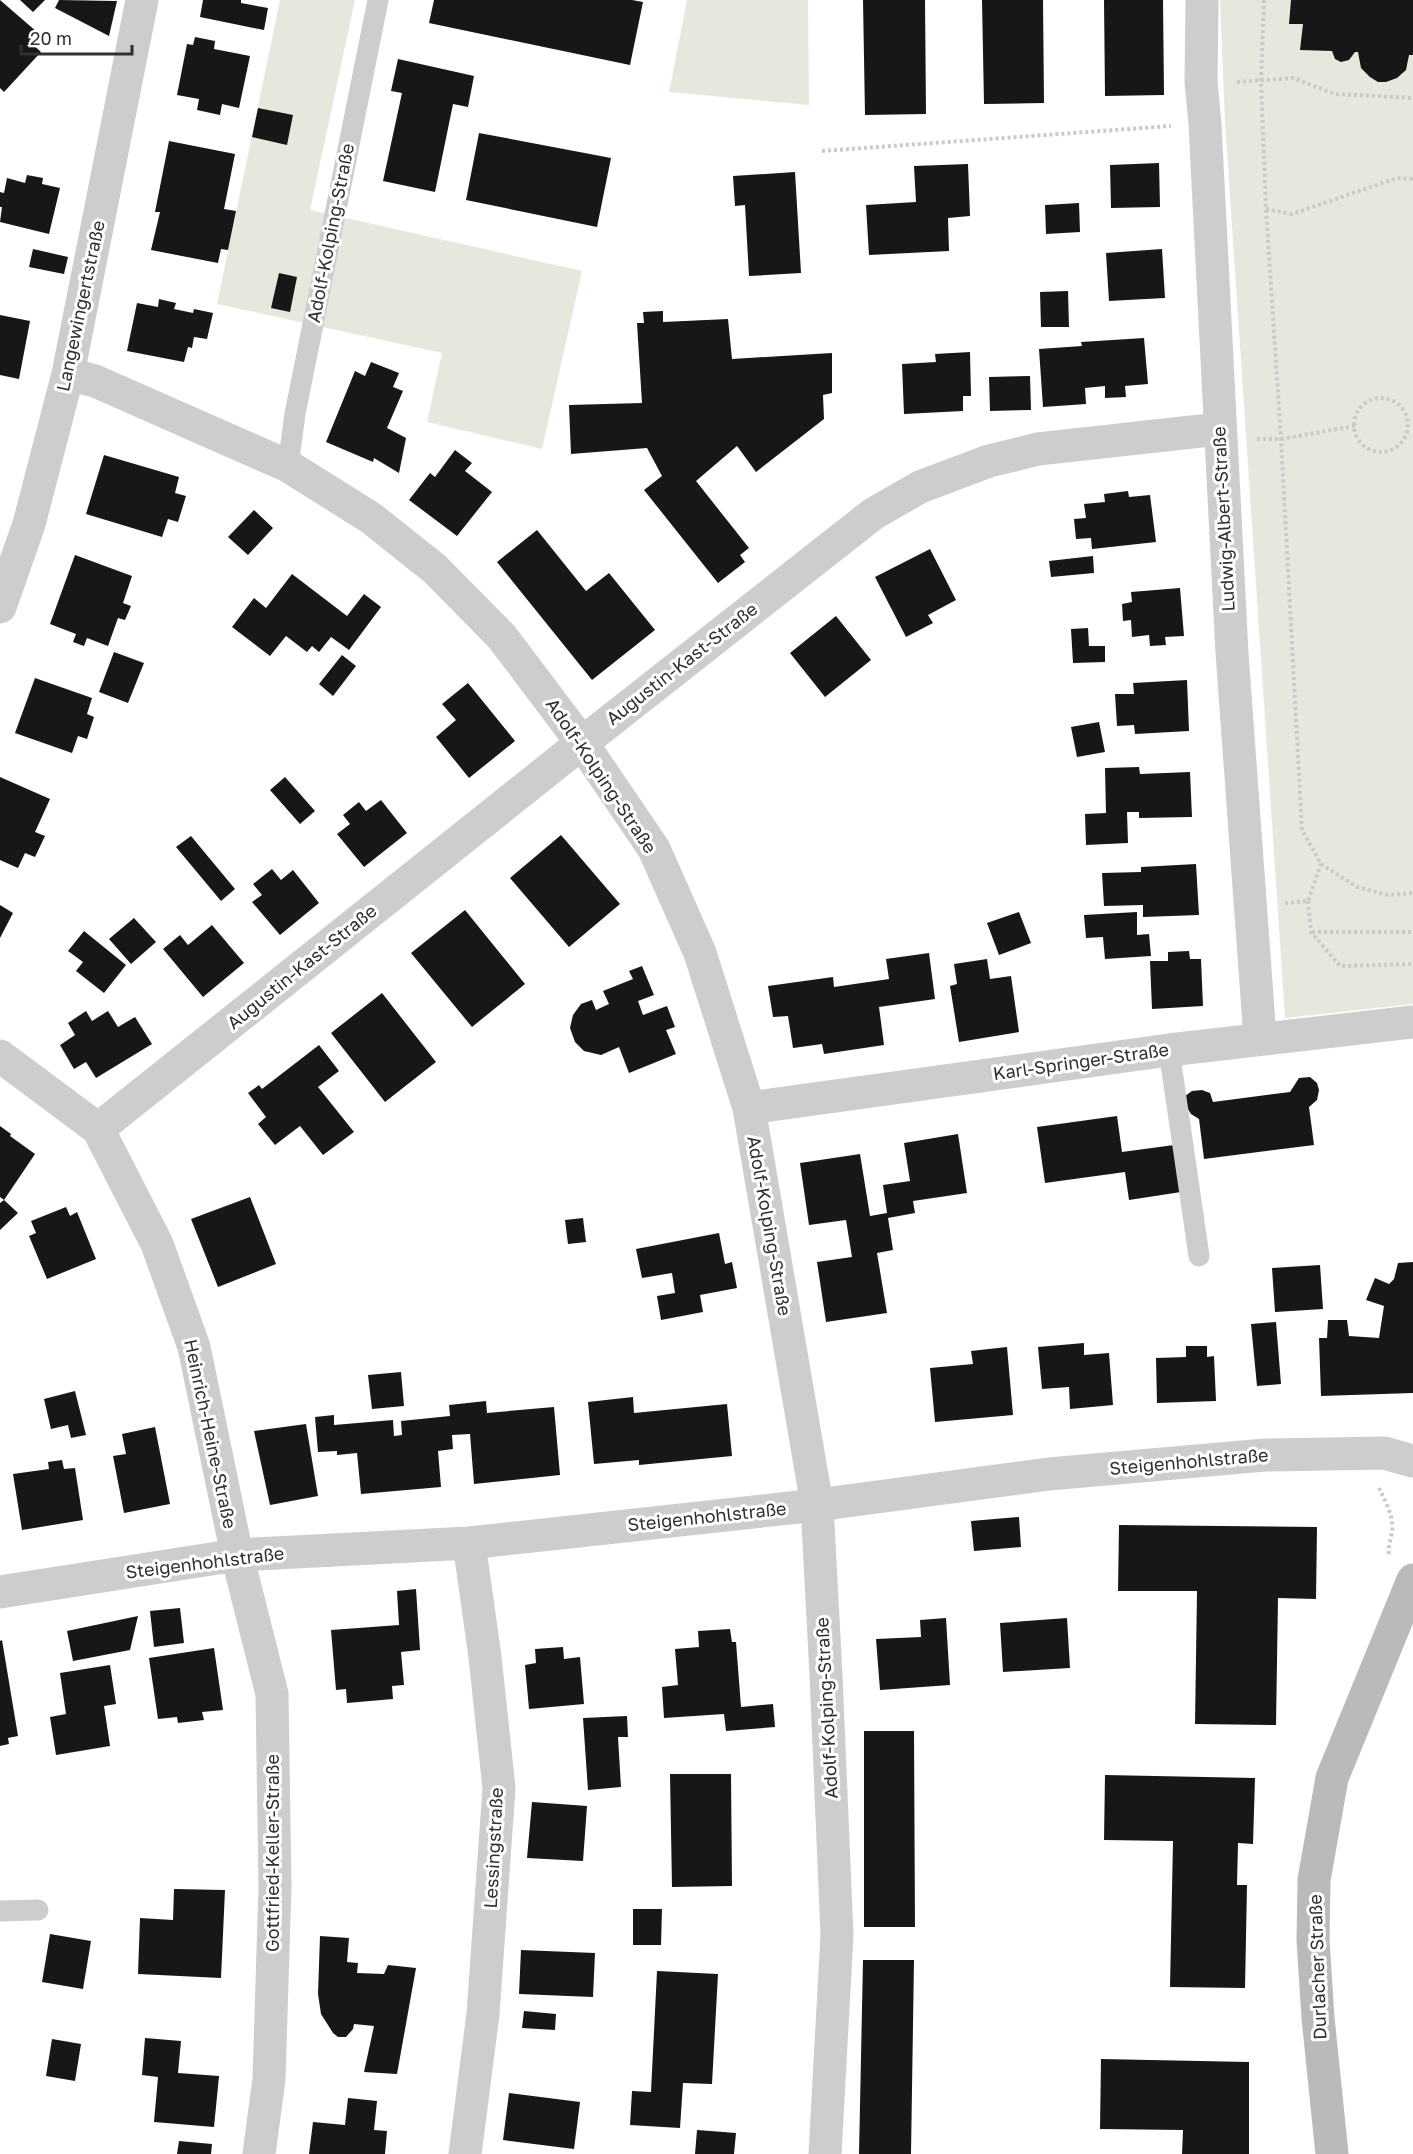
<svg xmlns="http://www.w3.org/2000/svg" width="1413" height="2154" font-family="'Golos Text',sans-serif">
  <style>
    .green { fill: #e5e9dd }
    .building { fill: #171717 }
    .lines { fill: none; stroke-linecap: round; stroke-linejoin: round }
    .path { stroke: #cacaca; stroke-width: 4; stroke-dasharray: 3 3; stroke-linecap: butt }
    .service { stroke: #cdcdcd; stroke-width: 21 }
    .minor { stroke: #cdcdcd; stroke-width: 33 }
    .secondary { stroke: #bababa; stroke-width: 33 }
    .labels { text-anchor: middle; stroke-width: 6; stroke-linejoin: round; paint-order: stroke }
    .street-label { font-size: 18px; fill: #303030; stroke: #fff }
  </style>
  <rect width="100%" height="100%" fill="#fff"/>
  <path class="green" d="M 280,0 L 355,0 L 310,210 L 582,271 L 542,449 L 427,422 L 442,353 L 217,304 Z
    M 687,0 L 808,0 L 809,105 L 669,92 Z
    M 1220,0 L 1413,0 L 1413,1004 L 1285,1018 L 1225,121 Z"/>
  <path class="building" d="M 0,0 L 37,32 L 29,41 L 41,52 L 4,92 L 0,88 Z
    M 20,0 L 45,0 L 33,12 Z
    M 59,0 L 117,1 L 109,36 L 55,8 Z
    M 203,0 L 241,0 L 241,3 L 268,8 L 264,30 L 200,17 Z
    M 434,0 L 632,0 L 643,2 L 630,65 L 429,23 Z
    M 863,0 L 925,0 L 926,114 L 865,115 Z
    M 982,0 L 1043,0 L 1044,103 L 984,104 Z
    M 1104,0 L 1163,0 L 1164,95 L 1105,96 Z
    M 1291,0 L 1413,0 L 1413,55 L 1409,55 L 1406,70 L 1397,78 L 1386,82 L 1378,82 L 1370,77 L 1361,68 L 1358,52 L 1355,52 L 1349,60 L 1341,62 L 1335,59 L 1332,51 L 1300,50 L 1303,24 L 1289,24 Z
    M 195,37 L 215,41 L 214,49 L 250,56 L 239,108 L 222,104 L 220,115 L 197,110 L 199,99 L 177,95 L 187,44 L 193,45 Z
    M 398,59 L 474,76 L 468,107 L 453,104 L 435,192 L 383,181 L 402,93 L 391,91 Z
    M 258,108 L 293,115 L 287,145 L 252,137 Z
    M 479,133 L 611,158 L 597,227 L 466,200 Z
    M 169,141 L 235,154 L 224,209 L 236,211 L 228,250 L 221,249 L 218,263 L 151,250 L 160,212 L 155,212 Z
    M 1159,163 L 1160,207 L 1111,208 L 1110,165 Z
    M 968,164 L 970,216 L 948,218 L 949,251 L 869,255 L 866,205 L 916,202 L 914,166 Z
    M 795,172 L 801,273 L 749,276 L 745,205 L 735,206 L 733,176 Z
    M 27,175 L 43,178 L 42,184 L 60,188 L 49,234 L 0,222 L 2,207 L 0,207 L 0,192 L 4,193 L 7,178 L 25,183 Z
    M 1079,203 L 1080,232 L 1046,234 L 1045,205 Z
    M 33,249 L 68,257 L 64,274 L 29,267 Z
    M 1162,249 L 1165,298 L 1109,301 L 1106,253 Z
    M 279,273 L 297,277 L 290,312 L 271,308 Z
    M 1068,291 L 1069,327 L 1041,327 L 1040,292 Z
    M 159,299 L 176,303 L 174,309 L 193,313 L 194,309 L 213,313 L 207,339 L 194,337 L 192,348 L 188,347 L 184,362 L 127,351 L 137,303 L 158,307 Z
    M 663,311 L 663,322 L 728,319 L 732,359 L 832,353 L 832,393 L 823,395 L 824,419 L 756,472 L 737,446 L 696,481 L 749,548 L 740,555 L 745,562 L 718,583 L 644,490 L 662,476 L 647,448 L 571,454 L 569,405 L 642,403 L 637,323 L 644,323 L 643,312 Z
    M 0,315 L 30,321 L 19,379 L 0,375 Z
    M 1144,338 L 1148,384 L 1125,386 L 1126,397 L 1105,398 L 1105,386 L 1085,388 L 1086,404 L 1043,407 L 1039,349 L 1082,346 L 1081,342 Z
    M 970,352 L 971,396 L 963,396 L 963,411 L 904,414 L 902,364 L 936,362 L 935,354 Z
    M 371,362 L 399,373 L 393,387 L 403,391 L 387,428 L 406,438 L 399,473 L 374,458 L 373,462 L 326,442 L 355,371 L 365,376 Z
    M 1030,376 L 1031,410 L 990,411 L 989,377 Z
    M 455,450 L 472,463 L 465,471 L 492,492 L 457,536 L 409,500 L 430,473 L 435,477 Z
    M 104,455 L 179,477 L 175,493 L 186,496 L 178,522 L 168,519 L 162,537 L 86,514 Z
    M 1128,491 L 1129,497 L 1150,495 L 1156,542 L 1092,549 L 1091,538 L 1076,539 L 1074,519 L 1086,518 L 1084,504 L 1105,502 L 1104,494 Z
    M 254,510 L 273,528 L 248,555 L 228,537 Z
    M 537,530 L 586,591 L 609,573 L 655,630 L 592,680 L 497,562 Z
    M 930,549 L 956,600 L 928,615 L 933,623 L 906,637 L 875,577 Z
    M 75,555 L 132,576 L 123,603 L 131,606 L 125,620 L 118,618 L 108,646 L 87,638 L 84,646 L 73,642 L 76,634 L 50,624 Z
    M 1093,556 L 1094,573 L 1051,577 L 1049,561 Z
    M 292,574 L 347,616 L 364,594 L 381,607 L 349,650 L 331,637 L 319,652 L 312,646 L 307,652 L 286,636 L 270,656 L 232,627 L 254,598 L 266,608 Z
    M 1180,588 L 1184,636 L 1165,637 L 1166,645 L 1150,646 L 1149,635 L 1132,637 L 1131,620 L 1123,621 L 1122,604 L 1132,602 L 1131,592 Z
    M 836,616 L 871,660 L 825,697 L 790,653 Z
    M 1088,628 L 1089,646 L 1105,646 L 1105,662 L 1073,663 L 1071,629 Z
    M 114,652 L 144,663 L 128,703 L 99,692 Z
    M 342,655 L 356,666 L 333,696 L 319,684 Z
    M 35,678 L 92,698 L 87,714 L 94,717 L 87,739 L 78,736 L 72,753 L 15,733 Z
    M 1187,680 L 1189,731 L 1135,734 L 1134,725 L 1117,726 L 1115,694 L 1134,694 L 1133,683 Z
    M 468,683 L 515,741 L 469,778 L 436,737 L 456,720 L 442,704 Z
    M 1099,722 L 1105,752 L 1077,757 L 1071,727 Z
    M 1139,767 L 1140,774 L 1190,772 L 1192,817 L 1139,818 L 1139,812 L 1127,812 L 1128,843 L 1086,845 L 1085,814 L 1106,813 L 1105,768 Z
    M 0,777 L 50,799 L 35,832 L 45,836 L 35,857 L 25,853 L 18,868 L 0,860 Z
    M 285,777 L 315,811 L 300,824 L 270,790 Z
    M 381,800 L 407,833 L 364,867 L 337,834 L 350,824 L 343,815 L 359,802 L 366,811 Z
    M 561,835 L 620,904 L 569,947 L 510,878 Z
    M 191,836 L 235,889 L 221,901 L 176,847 Z
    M 1196,864 L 1199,915 L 1143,917 L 1143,905 L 1104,906 L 1102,873 L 1141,872 L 1141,867 Z
    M 272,869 L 281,880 L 293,870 L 319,903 L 280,935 L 252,902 L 262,895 L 253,884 Z
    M 0,905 L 13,913 L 0,938 Z
    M 465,910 L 525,984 L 472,1027 L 411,953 Z
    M 1019,912 L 1031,943 L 999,955 L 987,923 Z
    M 1137,912 L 1137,935 L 1149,934 L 1151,956 L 1105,959 L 1103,937 L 1086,938 L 1084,915 Z
    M 134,918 L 156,942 L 131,964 L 109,939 Z
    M 212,925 L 244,963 L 203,997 L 163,949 L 180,935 L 188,945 Z
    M 84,931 L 126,965 L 104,993 L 76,971 L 83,962 L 68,951 Z
    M 1189,951 L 1190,959 L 1201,959 L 1203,1006 L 1152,1009 L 1150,961 L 1168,961 L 1168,952 Z
    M 929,953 L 935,999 L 879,1007 L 884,1045 L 824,1054 L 822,1044 L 793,1048 L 788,1016 L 773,1017 L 768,986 L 833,977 L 834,987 L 889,979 L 886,959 Z
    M 987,959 L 990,979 L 1011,976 L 1019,1032 L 959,1042 L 950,986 L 957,984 L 954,964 Z
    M 642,966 L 654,995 L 638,1001 L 643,1015 L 667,1006 L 675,1027 L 666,1030 L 676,1054 L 629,1073 L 619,1047 L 601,1055 L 584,1051 L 575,1042 L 570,1028 L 573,1015 L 581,1004 L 592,1000 L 596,1010 L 609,1004 L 603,991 L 633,979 L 629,971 Z
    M 382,993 L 436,1062 L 385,1102 L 331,1033 Z
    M 86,1011 L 92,1021 L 108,1011 L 118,1027 L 135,1017 L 152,1044 L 96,1078 L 86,1062 L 74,1069 L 60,1045 L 75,1035 L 68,1023 Z
    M 319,1045 L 339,1071 L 318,1087 L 354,1132 L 323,1155 L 300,1126 L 275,1145 L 258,1124 L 266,1117 L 248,1093 L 259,1085 L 262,1089 Z
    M 1310,1077 L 1317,1083 L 1319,1090 L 1317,1100 L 1309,1107 L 1314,1145 L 1204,1159 L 1199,1119 L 1191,1114 L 1186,1106 L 1185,1096 L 1192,1091 L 1202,1090 L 1210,1093 L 1213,1102 L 1290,1092 L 1299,1078 Z
    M 1117,1116 L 1122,1152 L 1174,1145 L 1181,1192 L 1129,1200 L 1125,1172 L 1045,1183 L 1037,1127 Z
    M 0,1126 L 11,1134 L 10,1136 L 35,1154 L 4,1200 L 0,1197 Z
    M 958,1134 L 967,1193 L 913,1201 L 915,1213 L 888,1218 L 893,1250 L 877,1253 L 887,1313 L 826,1322 L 817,1262 L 852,1257 L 846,1220 L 809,1225 L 800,1163 L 860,1154 L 870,1216 L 887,1213 L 883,1185 L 910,1181 L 904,1143 Z
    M 250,1197 L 276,1264 L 218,1287 L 191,1219 Z
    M 4,1200 L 18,1213 L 0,1230 L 0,1203 Z
    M 66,1207 L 70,1216 L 77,1212 L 96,1259 L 47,1279 L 29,1236 L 36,1233 L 31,1221 Z
    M 583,1218 L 586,1242 L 568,1244 L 565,1220 Z
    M 719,1233 L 725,1264 L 732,1262 L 737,1288 L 700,1295 L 703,1312 L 661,1320 L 657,1296 L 675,1293 L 672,1273 L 642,1278 L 636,1249 Z
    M 1413,1262 L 1413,1393 L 1321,1396 L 1319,1338 L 1327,1338 L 1328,1320 L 1347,1320 L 1349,1336 L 1379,1338 L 1384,1306 L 1366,1300 L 1375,1278 L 1389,1284 L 1394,1279 L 1398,1263 Z
    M 1320,1265 L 1323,1309 L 1275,1312 L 1272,1268 Z
    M 1276,1322 L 1281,1384 L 1257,1386 L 1251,1324 Z
    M 1084,1343 L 1084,1355 L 1109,1353 L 1113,1405 L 1070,1409 L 1069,1387 L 1042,1389 L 1038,1347 Z
    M 1186,1346 L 1207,1346 L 1207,1357 L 1214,1356 L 1216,1401 L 1157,1403 L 1156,1358 L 1186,1357 Z
    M 1007,1347 L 1013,1415 L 935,1422 L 930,1368 L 973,1364 L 971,1351 Z
    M 401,1372 L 404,1406 L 372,1409 L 368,1375 Z
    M 75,1391 L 86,1435 L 71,1438 L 68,1425 L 51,1429 L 44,1399 Z
    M 633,1397 L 634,1413 L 727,1404 L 732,1456 L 639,1465 L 639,1460 L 594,1464 L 588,1402 Z
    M 486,1401 L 487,1413 L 554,1407 L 560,1475 L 474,1484 L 470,1434 L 452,1435 L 453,1449 L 438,1451 L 441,1487 L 361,1494 L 357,1453 L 337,1455 L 337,1451 L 318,1452 L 315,1417 L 334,1415 L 334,1425 L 393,1420 L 394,1436 L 402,1435 L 401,1421 L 450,1416 L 449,1405 Z
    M 306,1424 L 318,1496 L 270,1505 L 254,1431 Z
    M 155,1427 L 170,1504 L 124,1513 L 113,1456 L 126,1454 L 122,1434 Z
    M 62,1460 L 64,1469 L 75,1468 L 83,1520 L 22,1530 L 13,1474 L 49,1469 L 48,1462 Z
    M 1019,1517 L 1021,1547 L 974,1551 L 971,1521 Z
    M 1119,1525 L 1317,1527 L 1316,1599 L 1278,1598 L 1276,1725 L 1195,1724 L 1197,1591 L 1118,1591 Z
    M 416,1589 L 420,1650 L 401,1652 L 404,1685 L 392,1686 L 393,1699 L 347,1703 L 346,1689 L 336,1690 L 331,1630 L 399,1625 L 397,1591 Z
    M 180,1608 L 184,1643 L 154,1647 L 150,1611 Z
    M 138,1616 L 130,1650 L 73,1661 L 67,1631 Z
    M 946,1618 L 950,1685 L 880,1690 L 876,1639 L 921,1637 L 920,1620 Z
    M 1067,1618 L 1070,1668 L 1003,1672 L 1000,1623 Z
    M 730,1629 L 732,1642 L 736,1642 L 741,1707 L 773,1704 L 775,1727 L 726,1731 L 724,1714 L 664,1718 L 662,1687 L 678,1685 L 675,1649 L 699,1647 L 698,1631 Z
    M 2,1640 L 18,1736 L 8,1738 L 9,1744 L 0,1746 L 0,1641 Z
    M 563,1647 L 564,1659 L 580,1657 L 584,1704 L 529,1709 L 525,1665 L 536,1663 L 535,1649 Z
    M 214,1648 L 223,1710 L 202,1712 L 204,1720 L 178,1723 L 177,1717 L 158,1719 L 149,1658 Z
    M 110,1665 L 116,1704 L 104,1706 L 110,1746 L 56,1755 L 50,1717 L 66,1714 L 60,1673 Z
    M 627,1716 L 628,1737 L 618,1737 L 621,1787 L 588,1790 L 583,1718 Z
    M 864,1731 L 914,1731 L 915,1927 L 864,1927 Z
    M 670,1774 L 731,1774 L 732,1886 L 672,1887 Z
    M 1105,1775 L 1255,1778 L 1253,1844 L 1238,1843 L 1237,1885 L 1247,1885 L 1245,1988 L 1170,1987 L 1173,1841 L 1104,1840 Z
    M 532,1802 L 587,1806 L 583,1861 L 527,1858 Z
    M 174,1889 L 225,1890 L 221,1978 L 138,1974 L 140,1918 L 173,1920 Z
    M 633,1909 L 662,1909 L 661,1945 L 633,1945 Z
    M 50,1934 L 91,1941 L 83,1989 L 42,1982 Z
    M 320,1936 L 349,1938 L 347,1962 L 358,1963 L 357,1973 L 384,1974 L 388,1965 L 416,1968 L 397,2074 L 364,2072 L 374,2026 L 354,2024 L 353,2029 L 346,2037 L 338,2037 L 333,2033 L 321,2014 L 318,1994 Z
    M 521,1950 L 595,1953 L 593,1997 L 519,1994 Z
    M 863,1960 L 914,1960 L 911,2154 L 859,2154 Z
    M 657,1971 L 718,1974 L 712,2084 L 683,2083 L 680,2128 L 630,2125 L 632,2091 L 651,2092 Z
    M 524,2011 L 556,2014 L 555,2030 L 522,2028 Z
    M 145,2038 L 181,2041 L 178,2073 L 219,2076 L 214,2127 L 154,2122 L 158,2077 L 142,2075 Z
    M 52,2039 L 81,2044 L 75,2081 L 46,2076 Z
    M 1101,2059 L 1249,2062 L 1249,2154 L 1182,2154 L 1183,2130 L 1100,2129 Z
    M 509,2093 L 580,2102 L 574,2149 L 503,2140 Z
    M 348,2098 L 377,2101 L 374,2130 L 387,2131 L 385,2154 L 309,2154 L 313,2122 L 345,2125 Z
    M 697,2130 L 736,2133 L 734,2154 L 695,2154 Z
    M 179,2141 L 212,2144 L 211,2154 L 177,2154 Z"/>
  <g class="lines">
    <path class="path" d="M 1264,0 L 1261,82 L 1266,209 L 1281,439 L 1302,830 L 1321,864 L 1357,887 L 1388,895 L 1413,893
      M 1237,82 L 1293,78 L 1335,94 L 1413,98
      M 822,151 L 1171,126
      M 1266,209 L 1292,214 L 1397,178 L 1413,179
      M1354 425a27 27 0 1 1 54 0a27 27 0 1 1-54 0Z
      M 1257,439 L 1281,439 L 1354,426
      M 1308,901 L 1311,932 L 1340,966 L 1413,964
      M 1285,903 L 1308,901 L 1321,864
      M 1312,932 L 1413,932
      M 1379,1488 C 1385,1501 1394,1516 1392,1531 C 1391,1539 1388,1546 1389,1555"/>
    <path class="service" d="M 288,466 L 295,414 L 378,0
      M 1169,1050 L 1199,1256
      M 0,1911 L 38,1910"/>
    <path class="minor" d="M 1202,0 L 1201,82 L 1205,124 L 1232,653 L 1260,1038
      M 68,374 L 95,381 L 288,466 L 371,518 L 435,569 L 502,637 L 582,743 L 654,849 L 700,953 L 749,1108 L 817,1505 L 826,1675 L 837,1935 L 825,2154
      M 0,607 L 29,524 L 68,374 L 142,0
      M 0,1056 L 98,1129 L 157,1244 L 194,1347 L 237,1555 L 272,1694 L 275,1887 L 269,2079 L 259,2154
      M 749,1108 L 1169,1050 L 1413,1022
      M 98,1129 L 582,743 L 873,514 L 920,487 L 989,461 L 1038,449 L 1219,429
      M 0,1592 L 237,1555 L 469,1543 L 817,1505 L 1049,1474 L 1265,1455 L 1384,1453 L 1413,1461
      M 465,2154 L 483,2014 L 499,1788 L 485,1657 L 469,1543"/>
    <path class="secondary" d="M 1332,2154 L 1318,2018 L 1313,1940 L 1314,1880 L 1332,1778 L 1413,1580"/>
  </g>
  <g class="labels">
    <g class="street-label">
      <text transform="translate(331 233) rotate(-79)" y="6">Adolf-Kolping-Straße</text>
      <text transform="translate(81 306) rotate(-78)" y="6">Langewingertstraße</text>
      <text transform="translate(1224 519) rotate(-93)" y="6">Ludwig-Albert-Straße</text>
      <text transform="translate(682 664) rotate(-38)" y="6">Augustin-Kast-Straße</text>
      <text transform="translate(601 776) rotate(56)" y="6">Adolf-Kolping-Straße</text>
      <text transform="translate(302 967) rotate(-39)" y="6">Augustin-Kast-Straße</text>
      <text transform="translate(1081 1062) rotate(-8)" y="6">Karl-Springer-Straße</text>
      <text transform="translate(769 1226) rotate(80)" y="6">Adolf-Kolping-Straße</text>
      <text transform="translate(210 1434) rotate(78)" y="6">Heinrich-Heine-Straße</text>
      <text transform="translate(1189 1462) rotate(-5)" y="6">Steigenhohlstraße</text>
      <text transform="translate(707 1517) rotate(-6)" y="6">Steigenhohlstraße</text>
      <text transform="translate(205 1563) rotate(-7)" y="6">Steigenhohlstraße</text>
      <text transform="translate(827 1708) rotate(-93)" y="6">Adolf-Kolping-Straße</text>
      <text transform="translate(494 1848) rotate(-87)" y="6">Lessingstraße</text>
      <text transform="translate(273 1853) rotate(-90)" y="6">Gottfried-Keller-Straße</text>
      <text transform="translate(1318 1967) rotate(-92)" y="6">Durlacher Straße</text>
    </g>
  </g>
  <path d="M21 45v9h111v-9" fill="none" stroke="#303030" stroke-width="3"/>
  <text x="30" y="45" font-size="18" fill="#303030" stroke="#ffffff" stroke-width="4.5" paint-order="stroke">20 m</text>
</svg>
